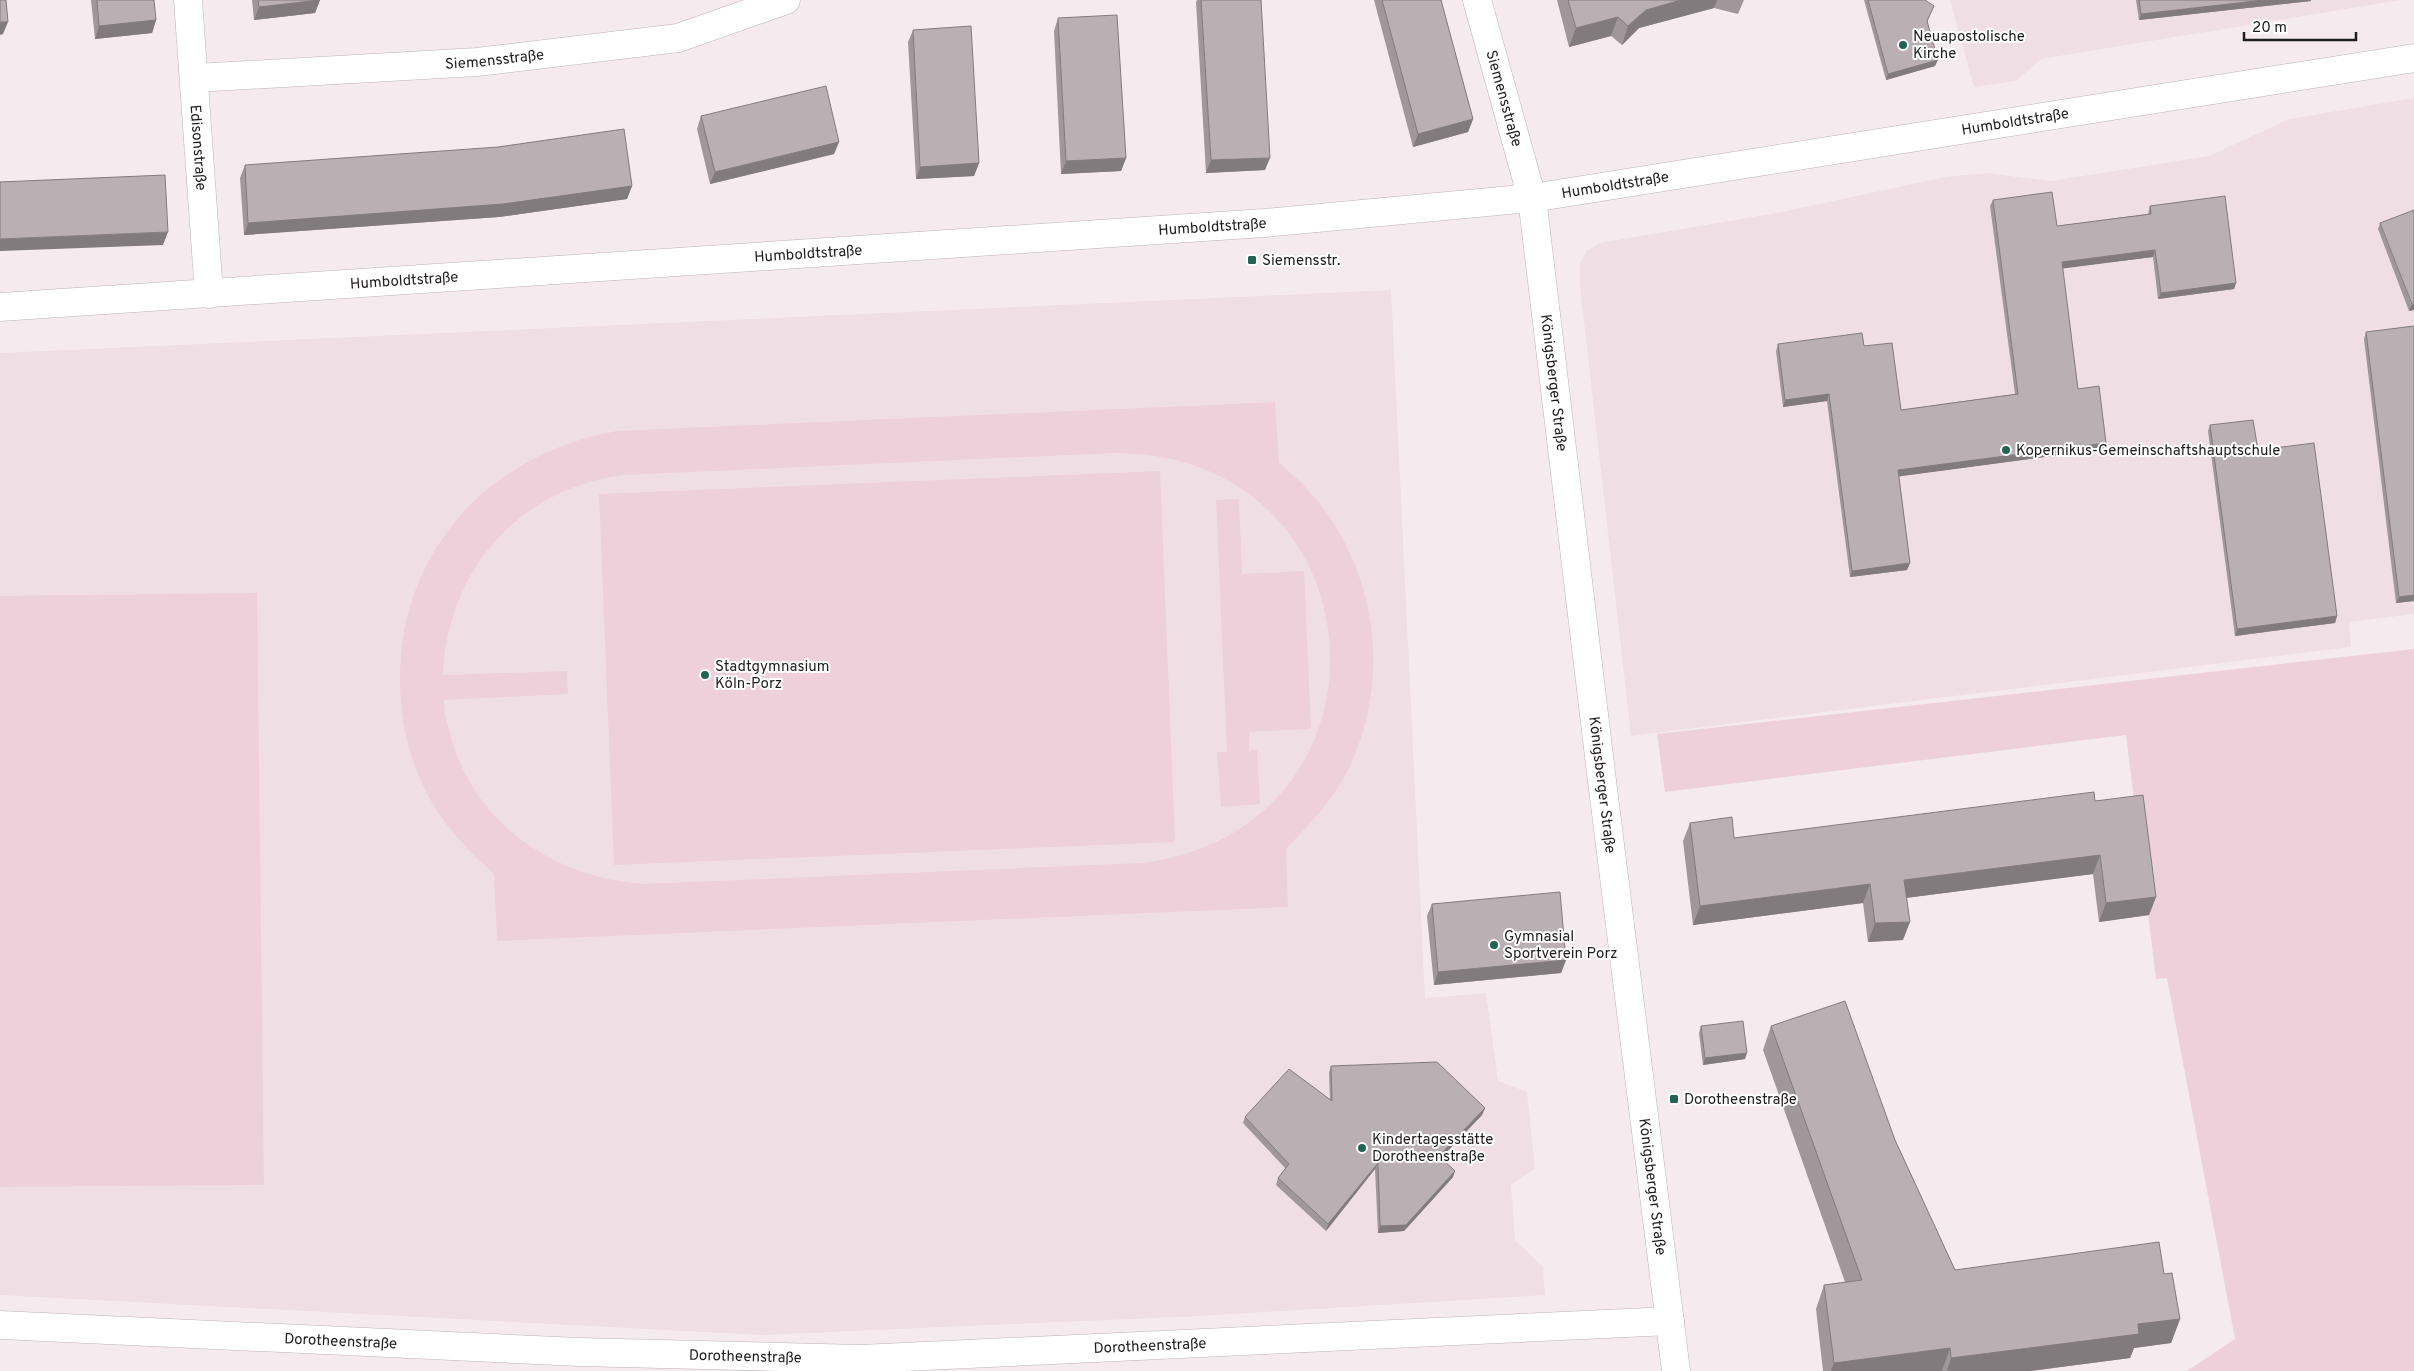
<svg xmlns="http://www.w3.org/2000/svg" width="2414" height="1371" font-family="Overpass,sans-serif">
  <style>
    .built { fill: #f0dee5 }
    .green { fill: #eed0db; fill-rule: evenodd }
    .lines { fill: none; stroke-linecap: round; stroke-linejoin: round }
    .minor-casing { stroke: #bcb2b6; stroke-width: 29 }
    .tertiary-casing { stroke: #bcb2b6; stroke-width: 29 }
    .minor { stroke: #fff; stroke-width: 28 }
    .tertiary { stroke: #fff; stroke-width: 28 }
    .wall { fill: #a0979b }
    .shaded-wall { fill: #827b7e }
    .building { fill: #bab0b4; stroke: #827b7e }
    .poi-dot { fill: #226453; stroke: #fff; stroke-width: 2 }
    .labels { text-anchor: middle; stroke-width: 4; stroke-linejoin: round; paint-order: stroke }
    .poi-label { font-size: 15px; fill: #1f1c1d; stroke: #fff; text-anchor: start }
    .street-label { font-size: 15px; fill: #1f1c1d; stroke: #fff }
  </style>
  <rect width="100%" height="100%" fill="#f5ebef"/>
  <path class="built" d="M 1950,0 L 2401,0 L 2041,59 L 2016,81 L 1974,87 Z
    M 2414,98 L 2414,614 L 2349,622 L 2351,647 L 1631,736 L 1580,286 L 1580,264 L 1587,251 L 1600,243 L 1782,212 L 1945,177 L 1987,173 L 2051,181 L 2209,156 L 2289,119 Z
    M 1391,290 L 1425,998 L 1486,993 L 1498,1081 L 1527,1092 L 1535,1169 L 1511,1185 L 1515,1240 L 1543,1267 L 1545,1295 L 1199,1316 L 761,1335 L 0,1295 L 0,353 Z"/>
  <path class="green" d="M 1275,402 L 1279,463 C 1371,535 1400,667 1347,772 C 1331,802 1309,825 1286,849 L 1288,907 L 497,941 L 494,874 C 471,853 450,832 434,806 C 412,770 400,725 400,683 C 398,552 489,453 617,431 ZM 1114,453 C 1385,453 1409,828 1142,863 L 644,884 C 560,879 479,828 453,744 C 449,730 444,715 444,700 L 568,694 L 567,671 L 443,675 C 447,571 519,488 624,475 Z
    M 1160,471 L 1175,842 L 614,865 L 599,494 Z
    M 1239,499 L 1242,574 L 1304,571 L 1311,729 L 1249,732 L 1249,750 L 1257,750 L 1260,804 L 1221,807 L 1217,752 L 1227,752 L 1216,500 Z
    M 257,593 L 264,1185 L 0,1187 L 0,596 Z
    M 2414,649 L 2414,1371 L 2187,1371 L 2235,1339 L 2167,978 L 2156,979 L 2126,735 L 1665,792 L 1657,734 Z"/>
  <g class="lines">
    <g class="minor-casing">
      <g id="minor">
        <path id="s1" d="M 188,0 L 209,294"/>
        <path id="s2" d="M 1477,0 L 1532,198"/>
        <path id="s3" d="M 195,78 L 477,62 L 678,38 L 786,0"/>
        <path id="s4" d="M 0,1325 L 579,1352 L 861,1359 L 1670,1321"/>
      </g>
    </g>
    <g class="tertiary-casing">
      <g id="tertiary">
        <path id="s5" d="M 1532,198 L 1601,773 L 1676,1371"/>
        <path id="s6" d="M 0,307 L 1264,223 L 1532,198 L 2414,58"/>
      </g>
    </g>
    <use href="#minor" class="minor"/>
    <use href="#tertiary" class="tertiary"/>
  </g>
  <path class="wall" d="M 91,0 L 154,0 L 156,20 L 152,33 L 95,39 Z
    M 252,0 L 320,0 L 315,13 L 254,20 Z
    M 1197,0 L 1261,0 L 1265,170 L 1206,173 L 1196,2 Z
    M 1374,0 L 1441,0 L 1473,119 L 1468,132 L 1413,147 Z
    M 1557,0 L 1744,0 L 1738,14 L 1714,8 L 1639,28 L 1622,45 L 1611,36 L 1569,47 Z
    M 1864,0 L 1925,0 L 1931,13 L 1927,22 L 1935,66 L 1886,80 Z
    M 2136,0 L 2311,0 L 2311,1 L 2139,20 Z
    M 1058,18 L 1126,158 L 1121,171 L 1061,174 L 1054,31 Z
    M 913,30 L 979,163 L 974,176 L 916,179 L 908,42 Z
    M 701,116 L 839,142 L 834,154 L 710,184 L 697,129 Z
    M 245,165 L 632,186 L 627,199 L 499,217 L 244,235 L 240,178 Z
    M 1993,200 L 2057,226 L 2148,214 L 2150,206 L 2236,283 L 2234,289 L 2158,299 L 2153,257 L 2062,268 L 2078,389 L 2104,449 L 1899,476 L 1910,563 L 1907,570 L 1850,577 L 1827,401 L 1783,407 L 1776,351 L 1778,344 L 1864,346 L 1901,410 L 2015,394 L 1990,206 Z
    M 2380,223 L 2414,310 L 2409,311 L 2378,229 Z
    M 2414,326 L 2414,601 L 2396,603 L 2364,339 L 2366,332 Z
    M 2210,425 L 2258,450 L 2337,616 L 2335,623 L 2235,636 L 2208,431 Z
    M 2095,801 L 2156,897 L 2149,915 L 2099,922 L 2093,874 L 1906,898 L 1903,940 L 1868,942 L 1863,903 L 1693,925 L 1683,841 L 1690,823 L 1734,838 Z
    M 1432,904 L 1566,960 L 1561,973 L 1434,985 L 1427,916 Z
    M 1701,1026 L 1745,1059 L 1703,1065 L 1699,1033 Z
    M 1771,1026 L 1895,1140 L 1955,1270 L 2164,1274 L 2180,1319 L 2171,1343 L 2134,1348 L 2130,1358 L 2031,1371 L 1823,1371 L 1816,1309 L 1824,1285 L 1845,1282 L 1763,1050 Z
    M 1331,1066 L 1485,1108 L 1482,1115 L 1441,1158 L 1453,1177 L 1404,1231 L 1378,1233 L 1375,1169 L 1326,1231 L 1276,1185 L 1278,1178 L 1286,1169 L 1243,1123 L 1245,1117 L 1330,1099 L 1329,1073 Z"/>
  <path class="shaded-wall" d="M 320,0 L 315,13 L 254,20 L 259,7 Z
    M 1681,0 L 1717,0 L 1714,8 L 1639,28 L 1622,45 L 1628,26 L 1646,10 Z
    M 2264,0 L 2311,0 L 2311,1 L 2139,20 L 2141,14 Z
    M 1618,17 L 1611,36 L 1569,47 L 1576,28 Z
    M 156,20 L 152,33 L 95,39 L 99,26 Z
    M 0,22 L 8,22 L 3,34 L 0,35 Z
    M 1938,60 L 1935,66 L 1886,80 L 1888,74 Z
    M 1473,119 L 1468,132 L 1413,147 L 1418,134 Z
    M 839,142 L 834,154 L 710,184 L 715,172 Z
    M 1126,158 L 1121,171 L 1061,174 L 1066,161 Z
    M 1270,158 L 1265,170 L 1206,173 L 1211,160 Z
    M 979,163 L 974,176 L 916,179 L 920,167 Z
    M 632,186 L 627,199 L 499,217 L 244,235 L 248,223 Z
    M 168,232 L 163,245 L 0,251 L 0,239 Z
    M 2155,250 L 2153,257 L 2059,269 L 2062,262 Z
    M 2236,283 L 2234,289 L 2158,299 L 2161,293 Z
    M 2412,304 L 2414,304 L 2414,310 L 2409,311 Z
    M 1829,394 L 1827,401 L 1783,407 L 1785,400 Z
    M 2106,443 L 2104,449 L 1895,477 L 1898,470 Z
    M 1910,563 L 1907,570 L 1850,577 L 1852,571 Z
    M 2414,595 L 2414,601 L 2396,603 L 2399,597 Z
    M 2337,616 L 2335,623 L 2235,636 L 2237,629 Z
    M 2100,855 L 2093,874 L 1897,899 L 1904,880 Z
    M 1870,884 L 1863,903 L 1693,925 L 1700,906 Z
    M 2156,897 L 2149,915 L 2099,922 L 2106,903 Z
    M 1910,922 L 1903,940 L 1868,942 L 1875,923 Z
    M 1566,960 L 1561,973 L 1434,985 L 1438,972 Z
    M 1747,1053 L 1745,1059 L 1703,1065 L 1705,1058 Z
    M 1485,1108 L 1482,1115 L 1437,1162 L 1439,1156 Z
    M 1378,1163 L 1375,1169 L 1326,1231 L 1328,1224 Z
    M 1455,1171 L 1453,1177 L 1404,1231 L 1378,1233 L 1380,1226 Z
    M 2180,1319 L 2171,1343 L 2134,1348 L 2130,1358 L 2031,1371 L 1947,1371 L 1951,1358 L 2138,1324 Z
    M 1950,1348 L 1942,1371 L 1831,1371 L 1834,1363 Z"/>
  <path class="building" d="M 0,0 L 6,0 L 8,22 L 0,22 Z
    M 97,0 L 154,0 L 156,20 L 99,26 Z
    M 258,0 L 320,0 L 259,7 Z
    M 1201,0 L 1261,0 L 1270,158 L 1211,160 Z
    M 1382,0 L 1441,0 L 1473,119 L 1418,134 Z
    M 1568,0 L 1681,0 L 1646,10 L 1628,26 L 1618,17 L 1576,28 Z
    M 1868,0 L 1925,0 L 1934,6 L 1927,21 L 1938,60 L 1888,74 Z
    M 2139,0 L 2264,0 L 2141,14 Z
    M 1117,15 L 1126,158 L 1066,161 L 1058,18 Z
    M 971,26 L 979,163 L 920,167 L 913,30 Z
    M 826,86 L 839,142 L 715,172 L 701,116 Z
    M 624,129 L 632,186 L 503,204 L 248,223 L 245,165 L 498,147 Z
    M 165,175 L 168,232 L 0,239 L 0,182 Z
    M 2052,192 L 2057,226 L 2151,214 L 2150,206 L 2225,196 L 2236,283 L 2161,293 L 2155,250 L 2062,262 L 2078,389 L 2099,386 L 2106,443 L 1898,470 L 1910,563 L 1852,571 L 1829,394 L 1785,400 L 1778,344 L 1862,333 L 1864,346 L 1892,343 L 1901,410 L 2018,394 L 1993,200 Z
    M 2414,210 L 2414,304 L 2412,304 L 2380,223 Z
    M 2414,326 L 2414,595 L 2399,597 L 2366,332 Z
    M 2253,420 L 2258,450 L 2314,443 L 2337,616 L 2237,629 L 2210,425 Z
    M 2094,792 L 2095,801 L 2143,795 L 2156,897 L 2106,903 L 2100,855 L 1904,880 L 1910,922 L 1875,923 L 1870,884 L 1700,906 L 1690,823 L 1732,817 L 1734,838 Z
    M 1560,892 L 1566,960 L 1438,972 L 1432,904 Z
    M 1845,1001 L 1895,1140 L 1955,1270 L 2159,1242 L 2164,1274 L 2172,1273 L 2180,1319 L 2138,1324 L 2139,1334 L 1951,1358 L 1950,1348 L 1834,1363 L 1824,1285 L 1862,1280 L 1771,1026 Z
    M 1743,1021 L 1747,1053 L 1705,1058 L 1701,1026 Z
    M 1437,1062 L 1485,1108 L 1439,1156 L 1455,1171 L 1406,1225 L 1380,1226 L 1378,1163 L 1328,1224 L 1278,1178 L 1289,1164 L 1245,1117 L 1289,1069 L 1332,1101 L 1331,1066 Z"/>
  <g class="poi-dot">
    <circle cx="1903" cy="45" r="5"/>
    <rect x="1247" y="255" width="10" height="10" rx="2.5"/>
    <circle cx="2006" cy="450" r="5"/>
    <circle cx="705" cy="675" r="5"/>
    <circle cx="1494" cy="945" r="5"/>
    <rect x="1669" y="1094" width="10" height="10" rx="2.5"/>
    <circle cx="1362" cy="1148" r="5"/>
  </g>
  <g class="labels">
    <g class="poi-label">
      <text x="1913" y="41">Neuapostolische<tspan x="1913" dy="17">Kirche</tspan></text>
      <text x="1262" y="265">Siemensstr.</text>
      <text x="2016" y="455">Kopernikus-Gemeinschaftshauptschule</text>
      <text x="715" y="671">Stadtgymnasium<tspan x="715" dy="17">Köln-Porz</tspan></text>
      <text x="1504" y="941">Gymnasial<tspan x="1504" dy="17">Sportverein Porz</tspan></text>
      <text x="1684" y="1104">Dorotheenstraße</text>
      <text x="1372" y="1144">Kindertagesstätte<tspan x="1372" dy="17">Dorotheenstraße</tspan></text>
    </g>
    <g class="street-label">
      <text dy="5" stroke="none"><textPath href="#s3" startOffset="300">Siemensstraße</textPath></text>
      <text dy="5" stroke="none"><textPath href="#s2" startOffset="102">Siemensstraße</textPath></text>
      <text dy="5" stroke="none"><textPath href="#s6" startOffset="2025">Humboldtstraße</textPath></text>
      <text dy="5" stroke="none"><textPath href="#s1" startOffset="148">Edisonstraße</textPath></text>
      <text dy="5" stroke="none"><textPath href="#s6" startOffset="1620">Humboldtstraße</textPath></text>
      <text dy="5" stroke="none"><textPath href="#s6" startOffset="1215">Humboldtstraße</textPath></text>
      <text dy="5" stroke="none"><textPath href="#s6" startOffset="810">Humboldtstraße</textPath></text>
      <text dy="5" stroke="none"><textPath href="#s6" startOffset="405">Humboldtstraße</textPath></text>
      <text dy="5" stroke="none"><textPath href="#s5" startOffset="186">Königsberger Straße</textPath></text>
      <text dy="5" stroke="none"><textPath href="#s5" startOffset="591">Königsberger Straße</textPath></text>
      <text dy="5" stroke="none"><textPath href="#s5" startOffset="996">Königsberger Straße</textPath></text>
      <text dy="5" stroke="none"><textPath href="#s4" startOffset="341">Dorotheenstraße</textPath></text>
      <text dy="5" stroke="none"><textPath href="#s4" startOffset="1151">Dorotheenstraße</textPath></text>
      <text dy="5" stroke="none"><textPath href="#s4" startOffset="746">Dorotheenstraße</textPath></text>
    </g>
  </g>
  <path d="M2244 32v8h112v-8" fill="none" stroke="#1f1c1d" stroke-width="2.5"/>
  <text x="2252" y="32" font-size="15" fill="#1f1c1d" stroke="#ffffff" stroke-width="4" paint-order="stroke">20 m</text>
</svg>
